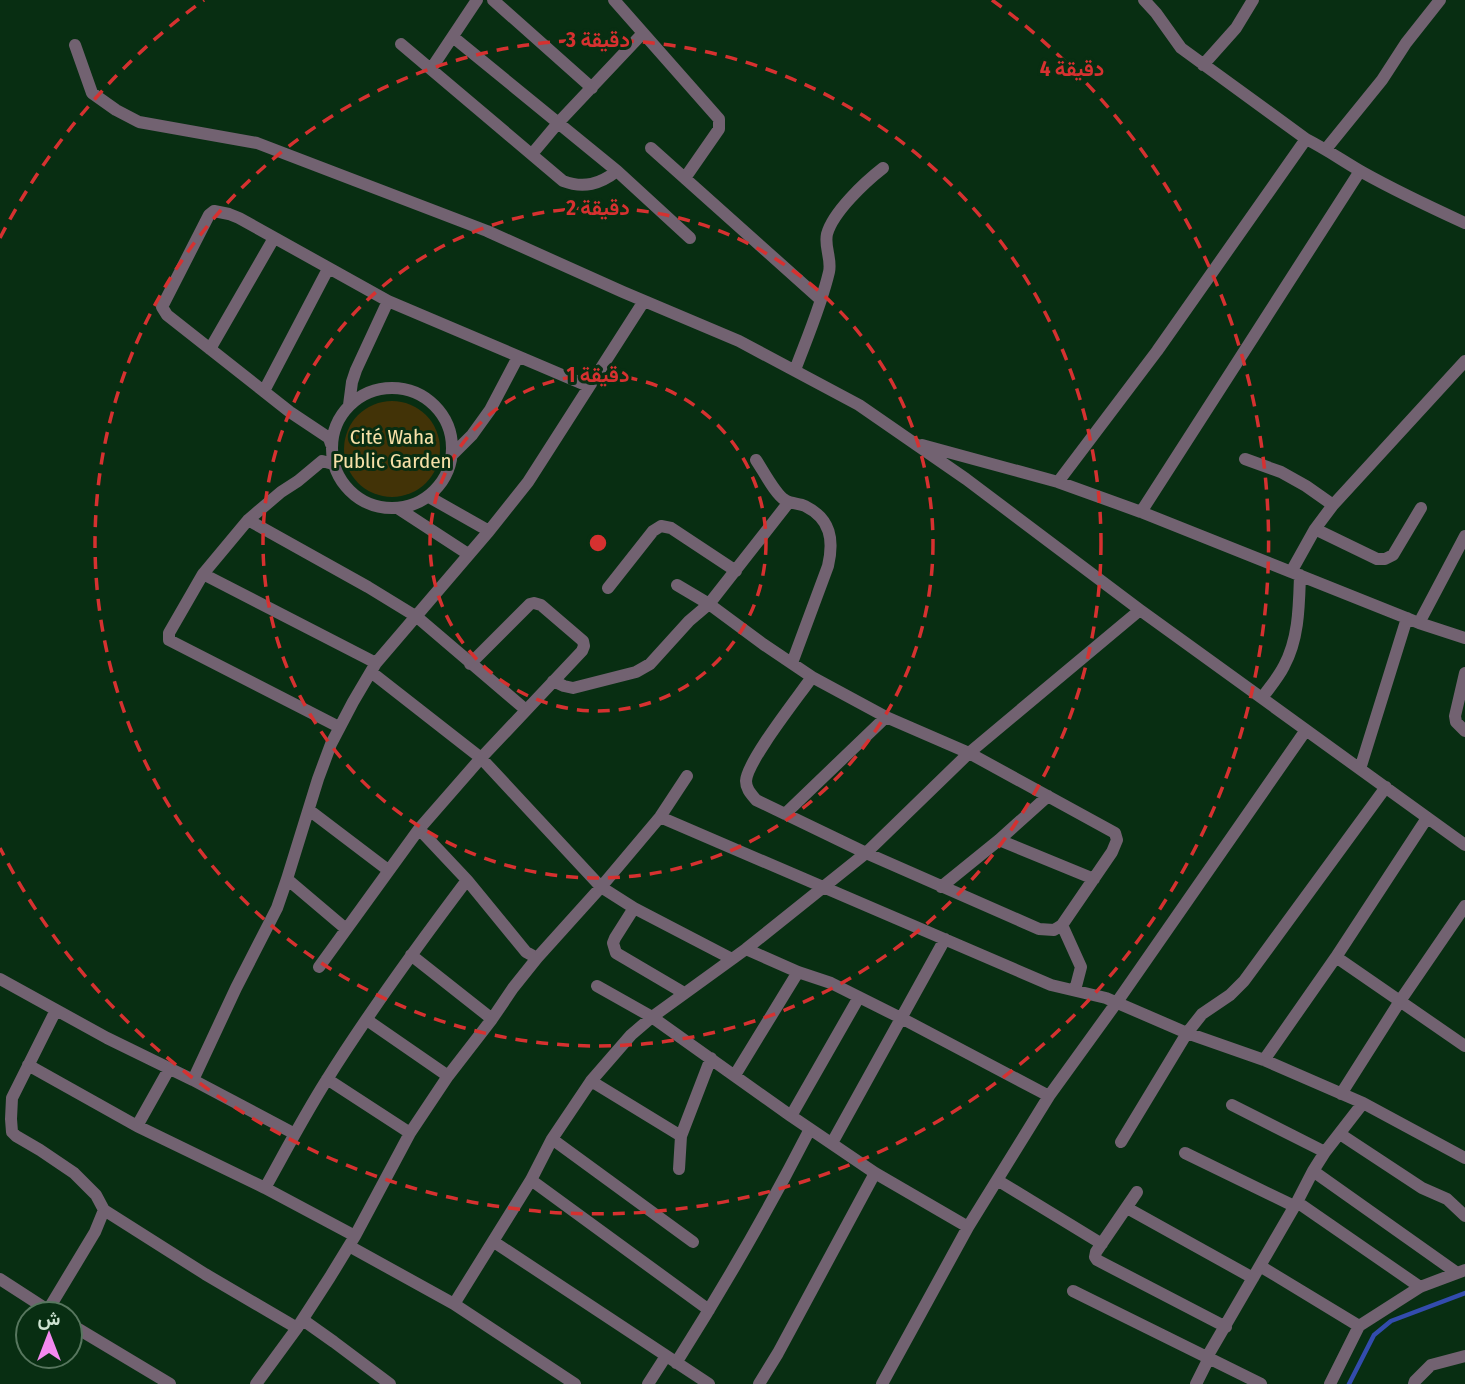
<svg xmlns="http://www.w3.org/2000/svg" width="1465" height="1384" font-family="'Fira Sans Condensed',Vazirmatn,sans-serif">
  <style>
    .green { fill: #423307 }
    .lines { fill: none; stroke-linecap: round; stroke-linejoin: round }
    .stream { stroke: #334cad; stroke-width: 4.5 }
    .minor { stroke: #726271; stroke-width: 12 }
    .ring { fill: none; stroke: #d63130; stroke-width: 3.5; stroke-dasharray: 12 9 }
    .labels { text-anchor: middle; stroke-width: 6; stroke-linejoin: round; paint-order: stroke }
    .park-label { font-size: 21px; fill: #f6e0a8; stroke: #082e12 }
    .centre { fill: #d63130; stroke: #082e12; stroke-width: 3.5 }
    .ring-label { font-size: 21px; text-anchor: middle; font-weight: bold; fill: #d63130; stroke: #082e12; stroke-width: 6; stroke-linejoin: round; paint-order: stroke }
  </style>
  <rect width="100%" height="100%" fill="#082e12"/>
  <path class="green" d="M344 449a48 48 0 1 1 96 0a48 48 0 1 1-96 0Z"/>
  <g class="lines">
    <path class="stream" d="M 1349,1384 L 1374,1335 L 1391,1321 L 1465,1293"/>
    <path class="minor" d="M 493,0 L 592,88
      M 614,0 L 719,119 L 719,129 L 685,178
      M 1144,0 L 1156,13 L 1181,48 L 1306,139 C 1326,149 1343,161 1362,172 C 1396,191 1430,207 1465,223
      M 453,37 L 617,171 L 690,238
      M 401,44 L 563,181 C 584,189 600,184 617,171
      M 75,45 L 92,93 L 116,110 L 139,122 L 257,143 L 487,231 L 623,292 L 739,341 L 859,405 L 966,479 L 1140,610 L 1465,845
      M 1203,65 L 1236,28 L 1253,0
      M 431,69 L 477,0
      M 651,148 L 821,300
      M 1326,149 L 1382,80 L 1406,43 L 1440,0
      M 532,154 L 558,123 L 642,34
      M 210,349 L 274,238
      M 795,370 C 807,338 821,306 829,272 C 832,259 824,247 827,234 C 833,212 865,182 883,168
      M332 448a60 60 0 1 1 120 0a60 60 0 1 1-120 0Z
      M 264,391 L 328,269
      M 349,405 L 352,382 L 356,370 L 388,301
      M 331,444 L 329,438 L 290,412 L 167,315 L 162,307 L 209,215 L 214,211 L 229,214 L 239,218 L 388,301 L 588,386
      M 922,445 L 1058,482 L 1141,512 L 1419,623 L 1465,638
      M 453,454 L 472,435 L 490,410 L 518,357
      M 1245,459 L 1281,472 L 1306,486 L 1333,505
      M 756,460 C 763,470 775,494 785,500 C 791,504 799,503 805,506 C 831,519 834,540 828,566 L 792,663
      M 333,464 L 322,461 L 298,481 L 281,492 L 248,520 L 203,574 L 169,633 L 169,640 L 339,727
      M 1058,482 L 1157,351 L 1306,139
      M 429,497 L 489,531
      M 399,509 L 468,554
      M 1141,512 L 1360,171
      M 248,520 L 368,587 L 417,617 L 526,710
      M 1315,529 L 1377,559 L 1385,559 L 1393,555 L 1421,508
      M 1291,572 L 1315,529 L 1333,505 L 1465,361
      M 203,574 L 376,663
      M 677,585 L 709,604 L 763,644 L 812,677 L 886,717 L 969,753 L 1115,833 L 1117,840 L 1112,852 L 1062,925 L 1054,930 L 1039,929 L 866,853 L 756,800 C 751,794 746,789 746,781 C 747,761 799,696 812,677
      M 608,588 L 653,531 L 661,526 L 671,528 L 736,571
      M 1419,623 L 1465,536
      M 371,672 L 481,758 L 601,887 L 634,908 L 732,959
      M 1465,673 L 1455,716 L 1456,722 L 1465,731
      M 553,681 L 564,686 L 573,688 L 636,672 L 650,664 L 689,621 L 709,604 L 789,502
      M 1262,698 C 1269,688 1278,678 1284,666 C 1299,638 1299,606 1300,575
      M 1360,769 L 1407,618
      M 309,810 L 388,870
      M 785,814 L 886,717
      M 660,817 L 1051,985 L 1106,998 L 1187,1033 L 1264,1060 L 1363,1103 L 1465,1158
      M 419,829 L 467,880 L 526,952 L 537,958
      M 999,840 L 1094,879
      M 287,879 L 346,929
      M 941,887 L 999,840 L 1048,796
      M 634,908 L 615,938 L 613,943 L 616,953 L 684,993
      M 1062,925 L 1081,967 L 1075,990
      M 746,949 L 798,972 L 831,983 L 901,1018 L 1049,1096
      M 411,955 L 492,1019
      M 1336,957 L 1465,1046
      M 319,967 L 419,829 L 481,758 L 582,651 L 584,646 L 583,641 L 541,605 L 534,603 L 530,604 L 470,664
      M 0,979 L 107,1038 L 193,1080 L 295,1134
      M 597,986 L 652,1017 L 791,1116 L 875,1173 L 968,1227
      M 367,1020 L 448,1076
      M 1264,1060 L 1336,957 L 1427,818
      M 28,1065 L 137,1126 L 265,1188 L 355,1236
      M 735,1075 L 798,972
      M 327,1079 L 410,1133
      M 193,1080 L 236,988 L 277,908 L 287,879 L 318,779 L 331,744 L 353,702 L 376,663 L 489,531 L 528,482 L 644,301
      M 591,1081 L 681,1136
      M 1341,1094 L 1400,1001 L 1465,906
      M 1232,1105 L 1325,1152
      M 791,1116 L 859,997
      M 137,1126 L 169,1069
      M 1340,1134 L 1422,1188 L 1447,1199 L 1465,1216
      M 552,1139 L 693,1242
      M 1121,1142 L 1187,1033 L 1202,1014 L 1230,995 L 1244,981 L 1386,787
      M 832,1143 L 945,939
      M 1185,1153 L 1294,1206
      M 679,1169 L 681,1136 L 711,1058
      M 1313,1171 L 1457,1273
      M 531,1180 L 709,1310
      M 997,1180 L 1102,1244
      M 265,1188 C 285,1152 304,1116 326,1081 C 369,1012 418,945 467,880
      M 1137,1192 L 1096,1252 L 1095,1257 L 1097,1260 L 1226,1327
      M 1297,1202 L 1420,1287
      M 1127,1208 L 1253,1278
      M 104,1210 L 205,1274 L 297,1328
      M 494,1242 L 709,1384
      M 349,1246 L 454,1304 L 575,1384
      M 1260,1266 L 1359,1326
      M 0,1279 L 54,1314
      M 1073,1291 L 1261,1384
      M 454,1304 L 531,1180 L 552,1139 L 591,1081 L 631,1035 L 652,1017 L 746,949 L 866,853 L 969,753 L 1140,610
      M 48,1310 L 95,1232 L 104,1210 L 96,1195 L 74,1173 L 40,1150 L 16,1136 L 12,1132 L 11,1119 L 12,1098 L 56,1010
      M 303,1320 L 334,1342 L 390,1384
      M 70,1324 L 170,1384
      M 1207,1357 L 1297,1202 L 1313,1171 L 1325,1152 L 1363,1103
      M 676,1363 C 724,1287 769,1209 810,1129
      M 256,1384 L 297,1328 L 330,1277 L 355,1236 L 410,1133 L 448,1076 L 492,1019 L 513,988 L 537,958 L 601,887 L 660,817 L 687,776
      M 648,1384 L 666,1356
      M 759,1384 L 778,1353 L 875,1173
      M 882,1384 L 968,1227 L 1049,1096 L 1117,1002 L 1306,730
      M 1196,1384 L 1209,1358
      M 1330,1384 L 1359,1326 L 1420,1287 L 1465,1270
      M 1414,1384 L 1415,1381 L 1431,1365 L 1465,1356"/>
  </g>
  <g class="ring">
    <circle cx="598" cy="543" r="168"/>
    <circle cx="598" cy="543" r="335"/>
    <circle cx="598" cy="543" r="503"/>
    <path d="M0 238A671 671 0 0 1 204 0M992 0A671 671 0 1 1 0 848"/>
  </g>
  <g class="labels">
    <g class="park-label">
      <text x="392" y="444">Cité Waha<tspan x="392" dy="24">Public Garden</tspan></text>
    </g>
  </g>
  <circle cx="598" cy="543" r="10" class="centre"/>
  <g class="ring-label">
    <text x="598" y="47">3 دقيقة</text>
    <text x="1072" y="76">4 دقيقة</text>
    <text x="598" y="215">2 دقيقة</text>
    <text x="598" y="382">1 دقيقة</text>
  </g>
  <g transform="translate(49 1335)"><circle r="33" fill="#082e12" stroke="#57765e" stroke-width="2"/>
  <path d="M0-5L12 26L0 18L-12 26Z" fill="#f489f0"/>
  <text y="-10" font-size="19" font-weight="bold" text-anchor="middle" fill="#cee3d1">ش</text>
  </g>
</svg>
